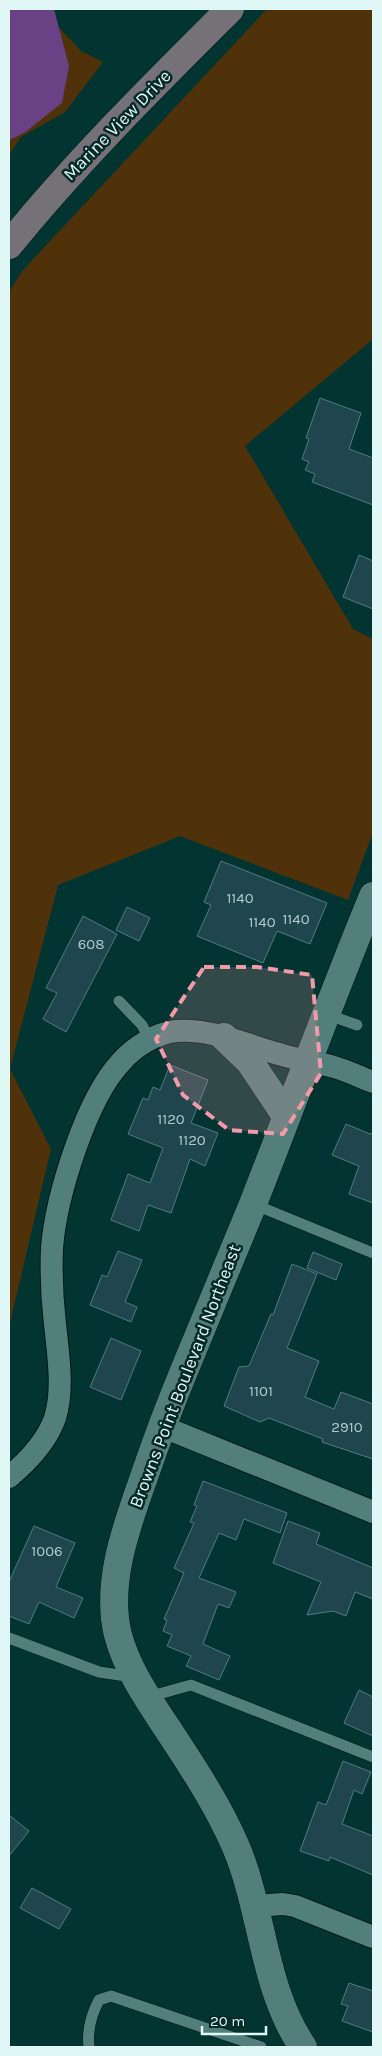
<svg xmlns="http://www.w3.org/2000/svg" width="382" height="2056" font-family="Karla,sans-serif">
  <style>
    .green { fill: #50320a }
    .water { fill: #684285 }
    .building { fill: #1f464c; stroke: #4f7b83 }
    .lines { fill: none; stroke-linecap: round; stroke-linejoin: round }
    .service-casing { stroke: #031a18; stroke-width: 12 }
    .minor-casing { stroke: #031a18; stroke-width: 24 }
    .tertiary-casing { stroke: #031a18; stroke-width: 29 }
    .secondary-casing { stroke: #031a18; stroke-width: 29 }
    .service { stroke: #527f7b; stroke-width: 11 }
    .minor { stroke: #527f7b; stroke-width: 22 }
    .tertiary { stroke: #527f7b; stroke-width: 28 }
    .secondary { stroke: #757277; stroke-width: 28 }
    .marked { fill: #f39aa9; fill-opacity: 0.2; stroke: #f39aa9; stroke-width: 4; stroke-dasharray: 10 6; stroke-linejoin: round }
    .labels { text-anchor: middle; stroke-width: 5; stroke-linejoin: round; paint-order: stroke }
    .number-label { font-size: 15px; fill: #afcbcb }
    .street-label { font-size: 18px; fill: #dff7f5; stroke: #052a28 }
  </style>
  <rect width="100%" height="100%" fill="#023532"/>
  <path class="green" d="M 9,9 L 54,22 L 81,51 L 103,62 L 65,112 L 21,137 L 9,155 Z
    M 267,9 L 373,9 L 373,339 L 245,446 L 353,629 L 373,639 L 373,832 L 348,900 L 180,836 L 58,885 L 10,1069 L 51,1149 L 9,1327 L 9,292 L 23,270 Z"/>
  <path class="water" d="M 9,9 L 54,9 L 69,66 L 62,103 L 24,133 L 9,140 Z"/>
  <path class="building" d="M 320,398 L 361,413 L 349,449 L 373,458 L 373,505 L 312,482 L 315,474 L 305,470 L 309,462 L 302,459 L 309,439 L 306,438 Z
    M 359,555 L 373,561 L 373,609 L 343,597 Z
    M 221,861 L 327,903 L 310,944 L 277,931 L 263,963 L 197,936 L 211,905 L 204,902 Z
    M 127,907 L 150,918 L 139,941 L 116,930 Z
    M 83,916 L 117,934 L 66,1032 L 43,1019 L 57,993 L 46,988 Z
    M 170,1065 L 208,1080 L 191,1123 L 218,1133 L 205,1166 L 190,1159 L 171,1213 L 148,1205 L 139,1231 L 111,1220 L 128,1174 L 150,1183 L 163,1148 L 128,1134 L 143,1098 L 148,1100 L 153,1087 L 160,1090 Z
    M 346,1124 L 370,1134 L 373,1133 L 373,1203 L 349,1194 L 359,1166 L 332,1155 Z
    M 118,1251 L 142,1260 L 125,1302 L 137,1307 L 131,1322 L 90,1305 L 102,1275 L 107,1277 Z
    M 313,1252 L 342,1264 L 336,1280 L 307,1268 Z
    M 292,1264 L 317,1274 L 287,1348 L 319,1361 L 305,1397 L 334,1409 L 341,1392 L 373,1404 L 373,1459 L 322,1442 L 323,1439 L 269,1418 L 260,1422 L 224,1406 L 239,1367 L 249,1366 L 271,1314 L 273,1315 Z
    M 111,1338 L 141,1351 L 121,1400 L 90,1387 Z
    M 203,1481 L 287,1513 L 280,1533 L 244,1519 L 236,1540 L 219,1533 L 199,1578 L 236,1592 L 229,1608 L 218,1604 L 203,1644 L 230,1656 L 219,1680 L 186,1666 L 191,1656 L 167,1646 L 172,1635 L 163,1631 L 167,1620 L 164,1619 L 184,1573 L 174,1568 L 194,1523 L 190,1522 L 197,1506 L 194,1505 Z
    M 288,1521 L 320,1533 L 316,1544 L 373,1568 L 373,1599 L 355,1592 L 346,1616 L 333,1611 L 307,1615 L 321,1582 L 273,1563 Z
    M 34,1526 L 75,1543 L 56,1587 L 83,1598 L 74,1618 L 39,1602 L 29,1624 L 9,1616 L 9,1582 Z
    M 359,1690 L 373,1697 L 373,1736 L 344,1723 Z
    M 343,1761 L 371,1772 L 362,1794 L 354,1790 L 342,1824 L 373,1836 L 373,1875 L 330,1857 L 329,1861 L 300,1851 L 318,1802 L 326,1805 Z
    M 9,1815 L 29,1831 L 9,1856 Z
    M 32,1888 L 71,1909 L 59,1929 L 20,1908 Z
    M 349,1983 L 373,1991 L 373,2032 L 342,2021 L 348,2006 L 341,2004 Z"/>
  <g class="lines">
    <g class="service-casing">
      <path id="service" d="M 119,1001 L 142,1025 L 150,1040
        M 326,1014 L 357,1025
        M 253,1204 L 373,1253
        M 9,1638 L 99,1672 L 133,1677
        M 148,1697 L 191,1685 L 373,1757
        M 89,2047 C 87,2030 91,2015 99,2000 L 111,1996 L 261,2047"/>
    </g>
    <g class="minor-casing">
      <path id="minor" d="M 161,1426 L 373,1512
        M 9,1477 C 27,1462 47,1441 55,1418 C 64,1389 58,1354 55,1324 C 52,1299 51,1273 52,1248 C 56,1197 86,1099 121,1062 C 134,1047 156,1033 176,1031 C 212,1028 245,1045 279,1054 C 297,1060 316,1062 334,1067 C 348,1071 360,1077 373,1082
        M 255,1906 L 283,1904 L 295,1906 L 373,1937"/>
    </g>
    <g class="tertiary-casing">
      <path id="tertiary" d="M 224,1037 L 250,1062 L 286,1116
        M 303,2047 C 263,1989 263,1911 236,1847 C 218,1805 192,1766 167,1728 C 148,1699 127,1669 118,1635 C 105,1583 127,1525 144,1477 C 157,1439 171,1402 186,1366 C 208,1312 231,1258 253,1204 C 293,1102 331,998 373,896"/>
    </g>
    <g class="secondary-casing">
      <path id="secondary" d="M 9,245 C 77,161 154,85 230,9"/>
    </g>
    <use href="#service" class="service"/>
    <use href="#minor" class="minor"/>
    <use href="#tertiary" class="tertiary"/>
    <use href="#secondary" class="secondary"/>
  </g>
  <path class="marked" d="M 204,967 L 257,967 L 312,975 L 321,1073 L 283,1134 L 229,1130 L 183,1095 L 156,1039 Z"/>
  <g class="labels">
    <g class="number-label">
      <text x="240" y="903">1140</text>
      <text x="296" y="924">1140</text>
      <text x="262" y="927">1140</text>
      <text x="91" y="949">608</text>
      <text x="171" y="1124">1120</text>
      <text x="192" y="1145">1120</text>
      <text x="261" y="1396">1101</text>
      <text x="347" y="1432">2910</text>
      <text x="47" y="1556">1006</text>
    </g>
    <g class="street-label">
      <text transform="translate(117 125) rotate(-46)" y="6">Marine View Drive</text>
      <text transform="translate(185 1376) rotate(-69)" y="6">Browns Point Boulevard Northeast</text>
    </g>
  </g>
  <rect width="382" height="2056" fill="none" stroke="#dff7f5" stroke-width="20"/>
  <path d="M202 2026v8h64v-8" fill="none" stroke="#dff7f5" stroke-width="2.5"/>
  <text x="210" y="2026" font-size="15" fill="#dff7f5" stroke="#052a28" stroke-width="4" paint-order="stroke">20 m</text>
</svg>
